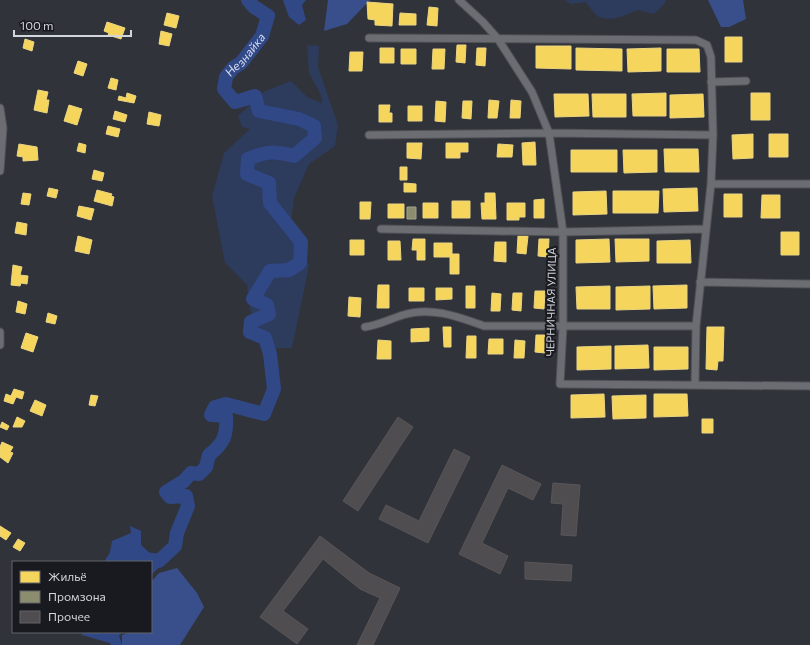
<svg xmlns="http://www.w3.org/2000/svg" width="810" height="645" font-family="Commissioner,sans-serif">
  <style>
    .green { fill: #2d3b5d }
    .forest { fill: #384f8b }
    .water { fill: #314887 }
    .homes { fill: #f6d55c; stroke: #ebd582 }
    .industry { fill: #8c8c6e; stroke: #a1a28f }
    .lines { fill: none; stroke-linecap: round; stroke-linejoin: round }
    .river { stroke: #314887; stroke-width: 14 }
    .building { fill: #4f4d4f; stroke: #585658 }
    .street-casing { stroke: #4e5055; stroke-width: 9 }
    .street { stroke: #6b6d72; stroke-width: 7 }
    .labels { text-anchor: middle; stroke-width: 4; stroke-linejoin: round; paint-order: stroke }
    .street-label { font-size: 11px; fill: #d2d5dc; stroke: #181a1f }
    .water-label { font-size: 12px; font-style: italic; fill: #d1daee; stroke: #181a1f }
  </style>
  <rect width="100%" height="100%" fill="#31333a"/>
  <path class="green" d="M 565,0 L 666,0 L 665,3 L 654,14 L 638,10 C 627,15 607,24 596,15 C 592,11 589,6 586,2 L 571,4 Z
    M 307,45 L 319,46 L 318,67 L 338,125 L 335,146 L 309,164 L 294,198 L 291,222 L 309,266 L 292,348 L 261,348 L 251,313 L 247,285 L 225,263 L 212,196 L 224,153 L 250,129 L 242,127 L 238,116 L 265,91 L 291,81 L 307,97 L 322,103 L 321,95 L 309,73 Z"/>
  <path class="forest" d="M 328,0 L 370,0 L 347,24 L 324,31 Z
    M 708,0 L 743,0 L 746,19 L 729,27 L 721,27 Z
    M 177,568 L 197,593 L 204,607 L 180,645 L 122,645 L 122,635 L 131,632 L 151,632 L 151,582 L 159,573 Z"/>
  <path class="water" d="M 283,0 L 306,0 L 302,5 L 306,20 L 299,25 L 289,17 Z
    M 130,526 L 141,531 L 141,545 L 153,556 L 163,558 L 165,562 L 151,575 L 151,562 L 105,562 L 109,557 L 112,541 L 131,533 Z
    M 81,632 L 122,632 L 119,636 L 122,645 L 111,645 L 110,643 L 82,635 Z"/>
  <path class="homes" d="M 367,2 L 393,4 L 392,26 L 375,25 L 375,20 L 368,19 Z
    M 429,7 L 438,8 L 437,26 L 427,25 Z
    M 167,13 L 179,16 L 176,28 L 164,25 Z
    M 400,13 L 416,14 L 416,25 L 399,25 Z
    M 107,22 L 125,28 L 121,39 L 108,35 L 109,33 L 104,31 Z
    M 161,31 L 172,34 L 169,46 L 159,44 Z
    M 725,37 L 742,37 L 742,62 L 725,62 Z
    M 25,39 L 34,42 L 32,51 L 23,48 Z
    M 457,45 L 466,45 L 465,63 L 456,62 Z
    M 536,46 L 571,46 L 571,69 L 536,68 Z
    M 380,48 L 394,48 L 394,63 L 380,63 Z
    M 477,48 L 486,48 L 485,66 L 476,65 Z
    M 576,48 L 622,49 L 622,71 L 576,70 Z
    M 661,48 L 661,71 L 628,72 L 627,49 Z
    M 401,49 L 416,49 L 416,64 L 401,64 Z
    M 433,49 L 445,49 L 444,69 L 432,69 Z
    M 667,49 L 699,49 L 700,72 L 667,72 Z
    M 350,52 L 363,52 L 362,71 L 349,71 Z
    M 78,61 L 87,64 L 83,76 L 74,73 Z
    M 111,78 L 118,80 L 116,90 L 108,88 Z
    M 38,90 L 48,92 L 46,100 L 49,100 L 47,113 L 34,110 Z
    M 127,93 L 136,96 L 134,103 L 118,100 L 119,96 L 126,98 Z
    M 666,93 L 666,116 L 633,116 L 632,94 Z
    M 751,93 L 770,93 L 770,120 L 751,120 Z
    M 554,94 L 588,94 L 589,116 L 555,117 Z
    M 592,94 L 626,94 L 626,117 L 593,117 Z
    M 703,94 L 704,117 L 670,118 L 670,95 Z
    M 489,100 L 499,101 L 497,118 L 488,118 Z
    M 511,100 L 521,101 L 520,118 L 510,118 Z
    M 436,101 L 446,102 L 445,122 L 435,121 Z
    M 463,101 L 472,101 L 471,119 L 462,118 Z
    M 69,105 L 82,109 L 77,125 L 64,121 Z
    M 379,105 L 390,105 L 389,113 L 392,113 L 392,122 L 379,122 Z
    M 408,106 L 422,106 L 422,121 L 408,121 Z
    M 115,111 L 127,115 L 125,122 L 113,119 Z
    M 149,112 L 161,115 L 159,126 L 147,124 Z
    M 108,126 L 120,129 L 118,137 L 106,134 Z
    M 753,134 L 753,158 L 733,159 L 732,135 Z
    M 769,134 L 788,134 L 788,157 L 769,157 Z
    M 535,142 L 536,165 L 523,165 L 522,143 Z
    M 79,143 L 86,145 L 85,153 L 77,151 Z
    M 407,143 L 422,143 L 421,159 L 407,158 Z
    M 446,143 L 468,143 L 468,152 L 460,152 L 460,158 L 446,158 Z
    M 19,144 L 37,147 L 38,160 L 23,161 L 23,157 L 17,156 Z
    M 498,144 L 513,145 L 512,157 L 497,157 Z
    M 664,149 L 698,149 L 699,172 L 665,172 Z
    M 571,150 L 617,150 L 617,172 L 571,172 Z
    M 623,150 L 657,150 L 657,172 L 624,173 Z
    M 400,167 L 407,167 L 407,180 L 400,180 Z
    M 94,170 L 104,173 L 102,181 L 92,179 Z
    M 404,183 L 416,184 L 416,192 L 404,192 Z
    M 49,188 L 58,190 L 56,198 L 47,196 Z
    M 697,188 L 698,211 L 664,212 L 663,189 Z
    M 97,190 L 112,194 L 111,196 L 114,197 L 112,206 L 94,201 Z
    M 606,191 L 607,214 L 573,215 L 573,192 Z
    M 613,191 L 659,191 L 658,213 L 613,213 Z
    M 23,193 L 31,194 L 29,205 L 21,204 Z
    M 485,193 L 495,193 L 496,219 L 482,219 L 481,203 L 485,203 Z
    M 724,194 L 742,194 L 742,217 L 724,217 Z
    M 762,195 L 780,195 L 780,218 L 761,218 Z
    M 544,199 L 544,218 L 534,218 L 534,200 Z
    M 452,201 L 470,201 L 470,218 L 452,218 Z
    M 360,202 L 371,202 L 370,219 L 360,219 Z
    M 423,203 L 438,203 L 438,218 L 423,218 Z
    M 507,203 L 525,203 L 525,217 L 519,217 L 519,220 L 507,220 Z
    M 388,204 L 404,204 L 404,218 L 388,218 Z
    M 79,206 L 94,209 L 91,220 L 77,216 Z
    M 17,222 L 27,224 L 26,235 L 15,233 Z
    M 781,232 L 799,232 L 799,255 L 781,255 Z
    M 78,236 L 92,240 L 89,254 L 75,251 Z
    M 518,236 L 528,236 L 526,254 L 517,253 Z
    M 413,239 L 425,239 L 425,260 L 417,260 L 417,250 L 412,250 Z
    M 539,239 L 549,239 L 548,257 L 538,256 Z
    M 609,239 L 610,262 L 576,263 L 576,240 Z
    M 615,239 L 649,239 L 649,261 L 616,262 Z
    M 350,240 L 364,240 L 364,255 L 350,255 Z
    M 690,240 L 691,263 L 657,263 L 657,241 Z
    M 388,241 L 400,241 L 401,260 L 388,260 Z
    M 495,242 L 506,242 L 506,262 L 494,261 Z
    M 434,243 L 452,243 L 452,254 L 459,254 L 459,274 L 450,274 L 450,257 L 434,257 Z
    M 13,265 L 22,267 L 20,275 L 28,276 L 27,284 L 21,283 L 20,286 L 11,285 Z
    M 378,285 L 389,285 L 389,308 L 377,308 Z
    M 687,285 L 687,308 L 654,309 L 653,286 Z
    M 466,286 L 475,286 L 475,308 L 466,308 Z
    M 610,286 L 610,309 L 577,309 L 576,287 Z
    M 650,286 L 650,309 L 616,310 L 616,287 Z
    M 409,288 L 424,288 L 424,301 L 409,301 Z
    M 436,288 L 452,288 L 452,299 L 436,300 Z
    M 535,291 L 545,291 L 544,309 L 534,308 Z
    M 492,293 L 501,294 L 500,311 L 491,311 Z
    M 513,293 L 522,293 L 521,311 L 512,310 Z
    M 349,297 L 361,298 L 360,317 L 348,316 Z
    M 18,301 L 27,304 L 25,314 L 16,312 Z
    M 48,313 L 57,316 L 55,324 L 46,322 Z
    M 443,327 L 451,327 L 451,347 L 444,347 Z
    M 707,327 L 724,327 L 723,361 L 718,361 L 717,370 L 706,369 Z
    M 429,328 L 429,341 L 411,342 L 411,329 Z
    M 26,333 L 38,337 L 33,352 L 21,348 Z
    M 536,335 L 546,335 L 545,353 L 535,352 Z
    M 467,336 L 476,336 L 476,358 L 466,358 Z
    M 489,339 L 503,339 L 503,354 L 488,354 Z
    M 378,340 L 391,341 L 391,359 L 377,359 Z
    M 515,340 L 525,341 L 524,358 L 514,358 Z
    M 648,345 L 649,368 L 615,369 L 615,346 Z
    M 611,346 L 611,369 L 577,370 L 577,347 Z
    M 654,347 L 688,347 L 688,369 L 654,370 Z
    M 14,389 L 24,392 L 22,399 L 16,397 L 13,404 L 4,401 L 6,394 L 11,396 Z
    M 604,394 L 605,417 L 571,418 L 571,395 Z
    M 654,394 L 687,394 L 688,416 L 654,417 Z
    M 91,395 L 98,396 L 95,406 L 89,405 Z
    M 646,395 L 646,418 L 613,419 L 612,396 Z
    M 35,400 L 46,405 L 42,416 L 30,411 Z
    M 17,417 L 25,421 L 22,427 L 13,427 Z
    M 702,419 L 713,419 L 713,433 L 702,433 Z
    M 2,422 L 9,426 L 7,430 L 0,427 Z
    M 2,442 L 13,447 L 10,452 L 13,453 L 8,463 L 0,457 L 0,447 Z
    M 0,526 L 11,533 L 6,540 L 0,536 Z
    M 18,539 L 25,543 L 20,551 L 13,547 Z"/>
  <path class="industry" d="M 407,207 L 416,207 L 416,219 L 407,219 Z"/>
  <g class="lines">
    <path class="river" id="s1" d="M 112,562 L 117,555 L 159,561 L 175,546 L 177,533 L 188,506 L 186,496 L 170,497 L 166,492 L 184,481 L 191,473 L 199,474 L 206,467 L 209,455 C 224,443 227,436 226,416 L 211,415 L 215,407 L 226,404 L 264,414 L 274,389 L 270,354 L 265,338 L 250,332 L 251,322 L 269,314 L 267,305 L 253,299 L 270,271 L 289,270 L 300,263 L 301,242 L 270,203 L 269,183 L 247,174 L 248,159 C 267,151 274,151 294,156 L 315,138 L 314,126 L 299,119 L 259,111 L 255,96 L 235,102 L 224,89 L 226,77 L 233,68 L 241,63 L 262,36 L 268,16 L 254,7 L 248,0"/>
  </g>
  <path class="building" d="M 398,417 L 413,427 L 358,511 L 343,501 Z
    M 454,449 L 470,457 L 428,543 L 379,519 L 386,505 L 419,521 Z
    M 502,465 L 541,484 L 533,500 L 508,488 L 482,543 L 508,556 L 500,574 L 459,554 Z
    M 553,483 L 580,485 L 576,536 L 561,535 L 563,504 L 551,503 Z
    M 320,536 L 369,573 L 400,588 L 373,645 L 357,645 L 380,598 L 360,589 L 323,559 L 283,611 L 308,629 L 297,644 L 260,617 Z
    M 525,562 L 572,565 L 571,581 L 525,579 Z"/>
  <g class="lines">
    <g class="street-casing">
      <path id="street" d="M 459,0 L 483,22 L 498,39 L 532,92 L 549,133 L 563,232 L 563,327 L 560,384 L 810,386
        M 369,38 L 696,40 L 707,45 L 711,57 L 713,135 L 711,184 L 696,326 L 695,384
        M 711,82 L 746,81
        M 0,108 L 3,128 L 0,171
        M 369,135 L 549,133 L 713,135
        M 711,184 L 810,184
        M 381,229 L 563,232 L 706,229
        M 700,282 L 810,284
        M 365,327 C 379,325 390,319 403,315 C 431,306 459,317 484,326 L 696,326
        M 0,332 L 0,345"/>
    </g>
    <use href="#street" class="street"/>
  </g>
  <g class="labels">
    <g class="street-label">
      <text transform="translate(551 302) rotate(-89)" y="4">ЧЕРНИЧНАЯ УЛИЦА</text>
    </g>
    <g class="water-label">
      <text dy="4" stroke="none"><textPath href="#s1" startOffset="913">Незнайка</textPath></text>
    </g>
  </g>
  <rect x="12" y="561" width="140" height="72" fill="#181a1f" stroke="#62656b"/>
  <rect x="20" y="571" width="20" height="12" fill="#f6d55c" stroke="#62656b"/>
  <text x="48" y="581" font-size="12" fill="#d2d5dc">Жильё</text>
  <rect x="20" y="591" width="20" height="12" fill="#8c8c6e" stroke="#62656b"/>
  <text x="48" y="601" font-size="12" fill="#d2d5dc">Промзона</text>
  <rect x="20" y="611" width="20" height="12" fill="#4f4d4f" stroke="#62656b"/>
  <text x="48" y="621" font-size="12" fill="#d2d5dc">Прочее</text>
  <path d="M14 30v6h117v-6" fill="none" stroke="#d2d5dc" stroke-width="2"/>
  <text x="20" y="30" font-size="12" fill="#d2d5dc" stroke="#181a1f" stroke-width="3" paint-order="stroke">100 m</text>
</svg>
